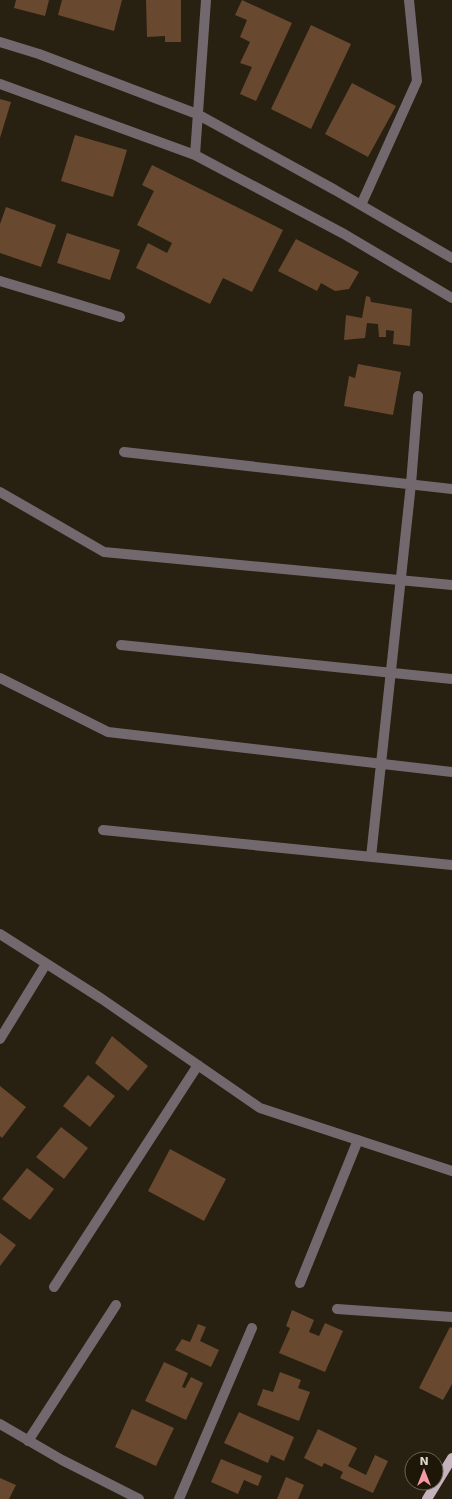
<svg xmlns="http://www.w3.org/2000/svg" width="452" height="1499" font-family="'DejaVu Sans',sans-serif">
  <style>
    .building { fill: #68482e }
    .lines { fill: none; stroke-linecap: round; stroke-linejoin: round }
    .minor { stroke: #72696e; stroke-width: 10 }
    .major { stroke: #c4b2bc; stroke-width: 10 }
  </style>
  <rect width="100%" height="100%" fill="#282010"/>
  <path class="building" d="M 16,0 L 49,0 L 45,16 L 14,8 Z
    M 62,0 L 122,0 L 114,31 L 58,15 Z
    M 146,0 L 181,0 L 181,42 L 165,42 L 165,36 L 147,37 Z
    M 242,0 L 292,23 L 256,101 L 240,94 L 252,67 L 240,63 L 250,42 L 240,37 L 247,20 L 235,15 Z
    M 311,25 L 351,44 L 311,129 L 271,109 Z
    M 352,83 L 396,106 L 368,157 L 325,134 Z
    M 0,99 L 11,102 L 0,138 Z
    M 75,135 L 127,150 L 113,197 L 61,181 Z
    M 152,165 L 283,230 L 252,292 L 223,278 L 210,304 L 136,268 L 148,243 L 167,253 L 172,243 L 137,225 L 154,191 L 142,185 Z
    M 6,207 L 56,225 L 41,267 L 0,253 L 0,224 Z
    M 67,233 L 120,250 L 110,280 L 57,263 Z
    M 296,239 L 359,272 L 349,289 L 335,291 L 321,283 L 317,291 L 278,271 Z
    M 366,296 L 370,297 L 371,302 L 412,309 L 410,346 L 393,344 L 394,331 L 386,330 L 386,337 L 379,337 L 378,324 L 367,323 L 365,338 L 344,340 L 346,315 L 362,318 Z
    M 358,364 L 401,372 L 393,415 L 344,406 L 349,376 L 355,378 Z
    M 112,1036 L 148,1066 L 128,1091 L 95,1063 Z
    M 88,1075 L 115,1096 L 90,1127 L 63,1106 Z
    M 0,1086 L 26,1107 L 2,1138 L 0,1136 Z
    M 61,1127 L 88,1148 L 64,1179 L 36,1157 Z
    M 170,1149 L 226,1179 L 204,1221 L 148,1191 Z
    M 27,1168 L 54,1189 L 30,1220 L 2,1199 Z
    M 0,1233 L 16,1245 L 0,1266 Z
    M 292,1310 L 314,1320 L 309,1332 L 319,1336 L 325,1323 L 343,1331 L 325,1372 L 279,1353 L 290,1328 L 286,1326 Z
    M 198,1324 L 206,1327 L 200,1341 L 219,1350 L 211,1367 L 175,1350 L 182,1339 L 190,1342 Z
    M 450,1327 L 452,1328 L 452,1384 L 443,1400 L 419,1388 Z
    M 164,1362 L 188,1373 L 182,1387 L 185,1388 L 191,1377 L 203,1383 L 186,1420 L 145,1401 Z
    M 280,1372 L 301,1380 L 298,1388 L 310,1392 L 299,1421 L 257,1405 L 263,1389 L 273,1392 Z
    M 132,1409 L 174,1428 L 156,1466 L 115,1447 Z
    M 239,1412 L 294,1437 L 284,1461 L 271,1455 L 268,1463 L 224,1443 Z
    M 318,1429 L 357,1448 L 348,1466 L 366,1475 L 375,1455 L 388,1461 L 373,1493 L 340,1478 L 343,1472 L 324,1463 L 322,1467 L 304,1458 Z
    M 221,1459 L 262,1476 L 258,1486 L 244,1480 L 238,1494 L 211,1482 Z
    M 286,1477 L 304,1485 L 298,1499 L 277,1499 Z
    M 0,1478 L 16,1485 L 9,1499 L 0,1499 Z"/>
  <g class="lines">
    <path class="minor" d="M 0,42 L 39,54 L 197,114 L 335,190 L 452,258
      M 0,84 L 195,155 L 344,234 L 452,298
      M 195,155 L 206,0
      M 361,205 L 417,81 L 409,0
      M 0,281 L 120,317
      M 124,452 L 452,489
      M 0,492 L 104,552 L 452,585
      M 121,645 L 452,679
      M 0,678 L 108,732 L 452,772
      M 103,830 L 452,865
      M 371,857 L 411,484 L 418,396
      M 0,934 L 102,999 L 260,1108 L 452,1171
      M 0,1039 L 46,964
      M 300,1283 L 358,1140
      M 54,1287 L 198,1065
      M 337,1309 L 452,1317
      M 0,1424 L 62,1460 L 139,1499
      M 28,1441 L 116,1305
      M 179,1499 L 252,1328"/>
    <path class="major" d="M 427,1499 L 452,1458"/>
  </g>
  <g transform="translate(424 1471)"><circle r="19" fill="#1e1707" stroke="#6a6457"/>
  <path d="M0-3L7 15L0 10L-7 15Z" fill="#f49aa4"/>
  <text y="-6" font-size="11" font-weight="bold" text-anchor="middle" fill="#ddd8ce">N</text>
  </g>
</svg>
